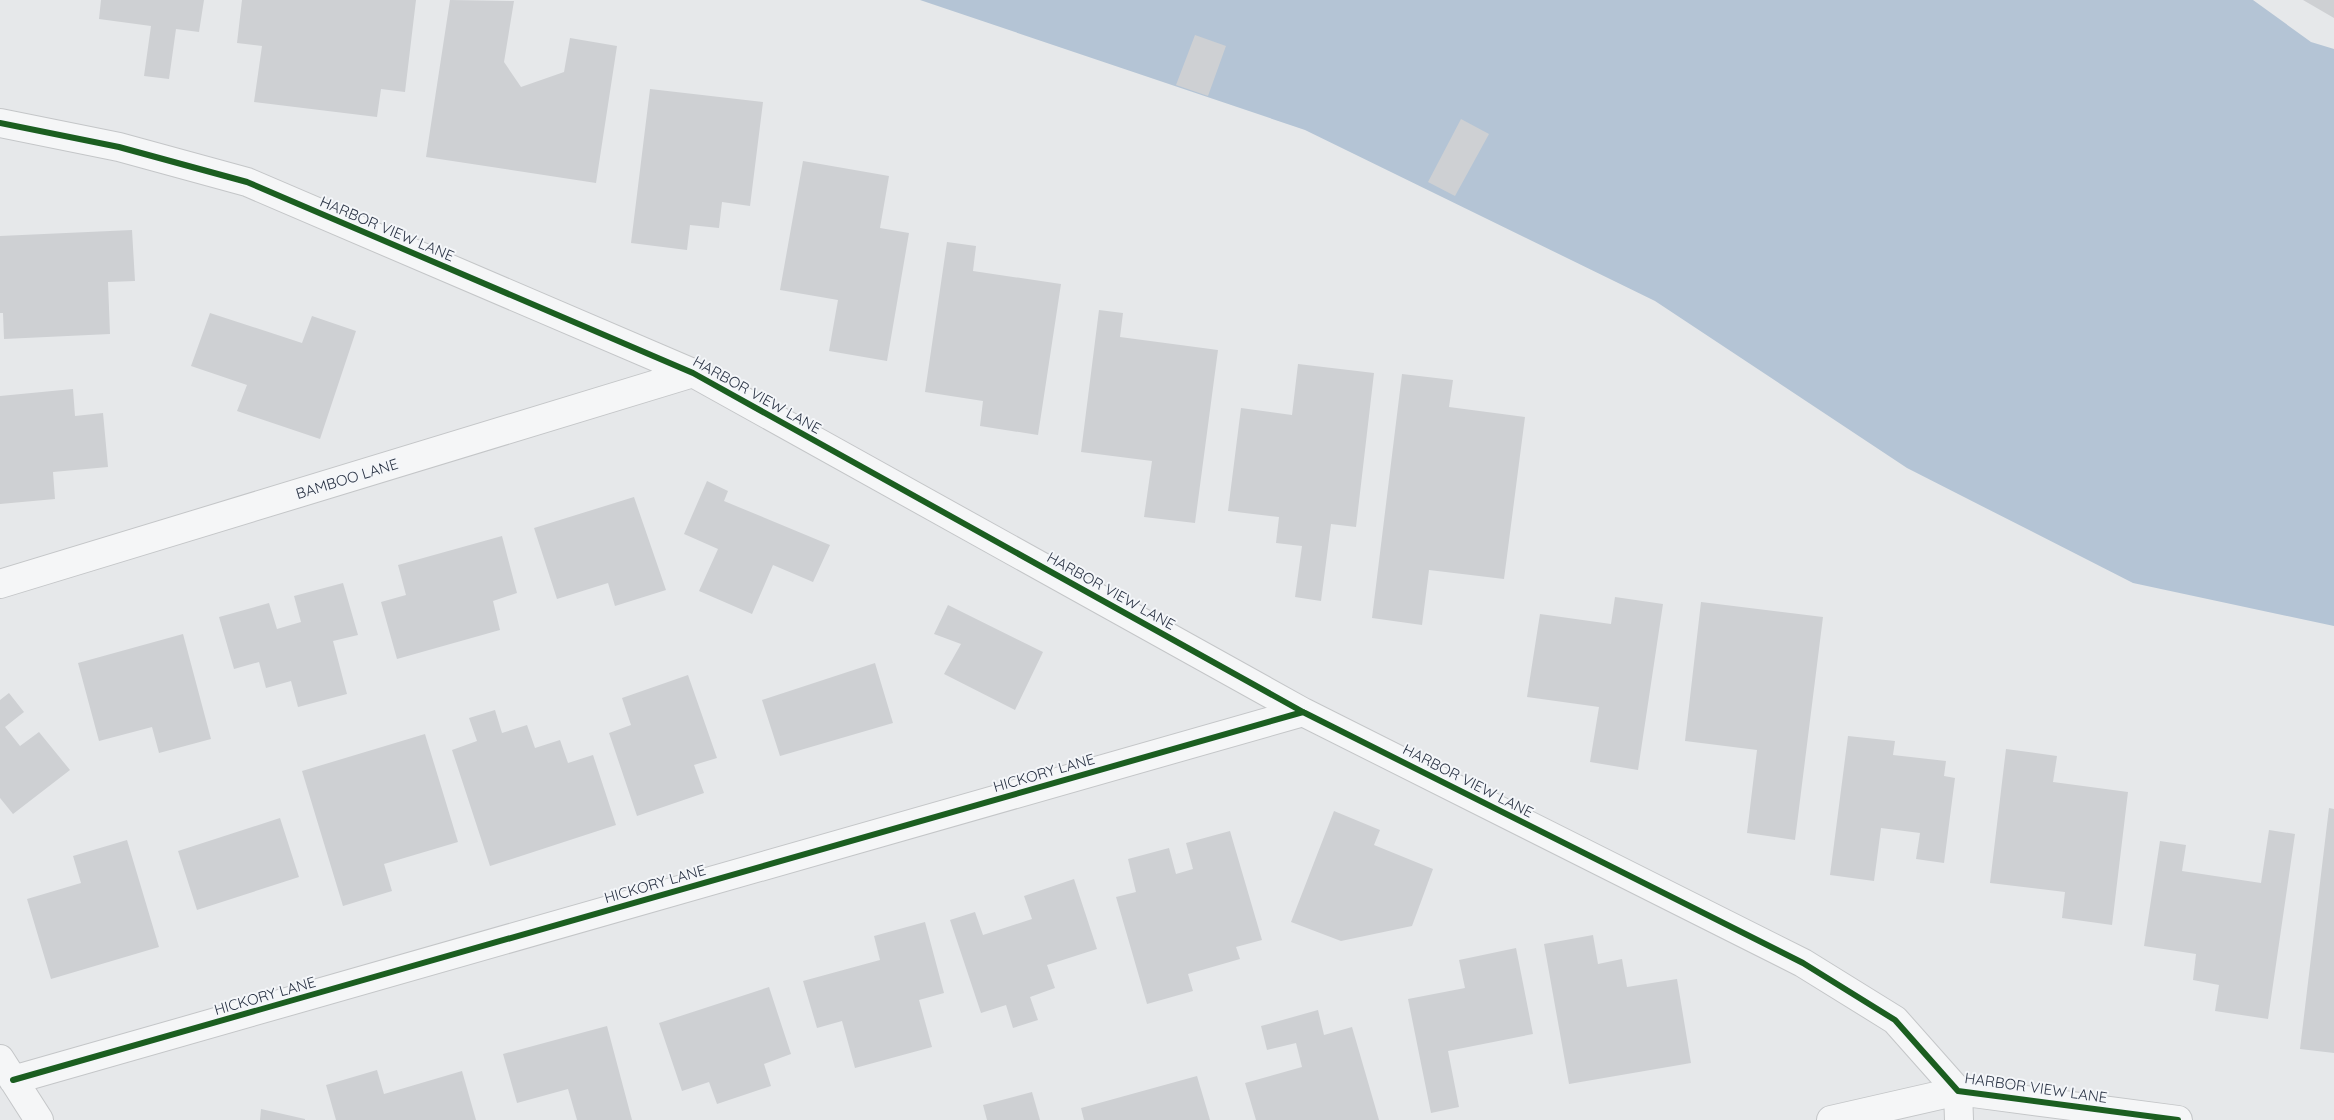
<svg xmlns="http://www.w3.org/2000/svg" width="2334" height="1120" font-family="Quicksand,sans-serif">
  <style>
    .water { fill: #b4c4d5 }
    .building { fill: #ced0d3 }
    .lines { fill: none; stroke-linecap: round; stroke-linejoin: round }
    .minor-casing { stroke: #c4c6c8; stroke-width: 30 }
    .minor { stroke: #f5f6f7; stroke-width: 28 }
    .cycleway-casing { stroke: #f4f6f9; stroke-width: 9 }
    .cycleway { stroke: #1b5e20; stroke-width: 6 }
    .labels { text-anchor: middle; stroke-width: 4; stroke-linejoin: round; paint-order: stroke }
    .street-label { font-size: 15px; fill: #2b3445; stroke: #f4f6f9 }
  </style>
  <rect width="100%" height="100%" fill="#e6e8ea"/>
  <path class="water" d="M 920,0 L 2253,0 L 2311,42 L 2334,49 L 2334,626 L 2133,583 L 1907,468 L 1655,301 L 1305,130 Z"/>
  <path class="building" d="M 101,0 L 204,0 L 199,32 L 176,29 L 169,79 L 144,76 L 151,26 L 99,19 Z
    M 242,0 L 416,0 L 405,92 L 381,89 L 377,117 L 254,102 L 262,46 L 237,43 Z
    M 450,0 L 514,1 L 504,62 L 521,87 L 564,72 L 570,38 L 617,46 L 596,183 L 426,157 Z
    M 2303,0 L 2334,0 L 2334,18 Z
    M 1195,35 L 1226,46 L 1208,96 L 1176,85 Z
    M 650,89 L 763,102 L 750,206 L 722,202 L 719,228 L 690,225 L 687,250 L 631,243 Z
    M 1461,119 L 1489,134 L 1455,196 L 1428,182 Z
    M 803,161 L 889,176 L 880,228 L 909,233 L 887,361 L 829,351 L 838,300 L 780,290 Z
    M 132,230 L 135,281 L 108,282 L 110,334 L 4,339 L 3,313 L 0,313 L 0,236 Z
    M 947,242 L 976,246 L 973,271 L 1061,284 L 1038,435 L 980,426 L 983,401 L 925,392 Z
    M 1099,310 L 1123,313 L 1120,337 L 1218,350 L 1195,523 L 1144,517 L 1152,461 L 1081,452 Z
    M 210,313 L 302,343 L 312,316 L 356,331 L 320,439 L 237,411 L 247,385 L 191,366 Z
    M 1298,364 L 1374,373 L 1356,527 L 1331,524 L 1321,601 L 1295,597 L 1302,546 L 1276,543 L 1279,517 L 1228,511 L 1241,408 L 1292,415 Z
    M 1402,374 L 1453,380 L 1449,407 L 1525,417 L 1504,579 L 1429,570 L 1422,625 L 1372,618 Z
    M 73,389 L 75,416 L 103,413 L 108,467 L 53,472 L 55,499 L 0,504 L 0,396 Z
    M 707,481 L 728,491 L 724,501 L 830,545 L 813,582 L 773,565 L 752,614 L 699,591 L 718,549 L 684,534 Z
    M 634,497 L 666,590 L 615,606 L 608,583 L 557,599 L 534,528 Z
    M 502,536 L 517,593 L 493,601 L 500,630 L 397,659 L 381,602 L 406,595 L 398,565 Z
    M 343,583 L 358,635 L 333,641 L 347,694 L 298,707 L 291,681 L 266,688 L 259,662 L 234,669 L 219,617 L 269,603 L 277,629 L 301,622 L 294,596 Z
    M 1615,597 L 1663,604 L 1638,770 L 1590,762 L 1599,707 L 1527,697 L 1540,614 L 1611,624 Z
    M 1701,602 L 1823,617 L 1795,840 L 1747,833 L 1757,750 L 1685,741 Z
    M 948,605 L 1043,652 L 1015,710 L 944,674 L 961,644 L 934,634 Z
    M 183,634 L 211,739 L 159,753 L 152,727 L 99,741 L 78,663 Z
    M 875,663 L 893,723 L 780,756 L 762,700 Z
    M 688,675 L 717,758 L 694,765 L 704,793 L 637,816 L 609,733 L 631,725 L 622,698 Z
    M 9,693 L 24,712 L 5,727 L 20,746 L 39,732 L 70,770 L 13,814 L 0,798 L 0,700 Z
    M 495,710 L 502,733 L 527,725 L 535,748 L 560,740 L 568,763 L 593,755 L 616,825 L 490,866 L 452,750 L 477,741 L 469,718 Z
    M 425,734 L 458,842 L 384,864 L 392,891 L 343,906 L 302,771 Z
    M 1848,736 L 1895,741 L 1893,755 L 1946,761 L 1944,776 L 1955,778 L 1944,863 L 1916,859 L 1920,833 L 1881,828 L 1874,881 L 1830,875 Z
    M 2006,749 L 2057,756 L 2053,782 L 2128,792 L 2112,925 L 2062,918 L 2065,892 L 1990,883 Z
    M 2329,808 L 2334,809 L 2334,1053 L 2300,1049 Z
    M 1334,811 L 1380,830 L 1374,845 L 1433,869 L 1412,926 L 1341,941 L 1291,922 Z
    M 280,818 L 299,877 L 197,910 L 178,851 Z
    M 2269,830 L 2295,834 L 2268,1019 L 2215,1011 L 2219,985 L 2193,980 L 2196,954 L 2144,946 L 2160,841 L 2186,845 L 2182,871 L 2261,883 Z
    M 1230,831 L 1262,940 L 1236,947 L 1240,959 L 1188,974 L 1193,991 L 1147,1004 L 1116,897 L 1136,892 L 1128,859 L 1169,848 L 1176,874 L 1193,869 L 1186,843 Z
    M 127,840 L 159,947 L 51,979 L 27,899 L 81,883 L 73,856 Z
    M 1074,879 L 1097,949 L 1047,965 L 1055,988 L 1030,997 L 1038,1020 L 1013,1028 L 1006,1005 L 981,1013 L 950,920 L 975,912 L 983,935 L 1032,919 L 1024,896 Z
    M 925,922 L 944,993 L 919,1000 L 932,1047 L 855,1068 L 842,1021 L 817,1028 L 803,981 L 880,960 L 874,936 Z
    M 1593,935 L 1598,964 L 1622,959 L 1627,987 L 1677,979 L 1691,1063 L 1569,1084 L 1544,944 Z
    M 1516,948 L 1533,1034 L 1448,1051 L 1459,1107 L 1431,1113 L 1408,999 L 1465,988 L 1459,960 Z
    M 769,987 L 791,1054 L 764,1064 L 771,1086 L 717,1104 L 709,1082 L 682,1091 L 659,1023 Z
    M 1318,1010 L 1324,1035 L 1352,1027 L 1379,1120 L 1256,1120 L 1245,1083 L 1302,1067 L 1296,1043 L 1267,1050 L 1261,1026 Z
    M 607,1026 L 632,1120 L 577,1120 L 568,1089 L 517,1103 L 503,1054 Z
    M 377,1070 L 384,1094 L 462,1071 L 476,1120 L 336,1120 L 326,1085 Z
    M 1197,1076 L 1210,1120 L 1084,1120 L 1081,1108 Z
    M 1032,1092 L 1040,1120 L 987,1120 L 983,1105 Z
    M 261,1109 L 305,1119 L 305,1120 L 260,1120 Z"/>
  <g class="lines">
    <g class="minor-casing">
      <path id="minor" d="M 0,123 L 119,147 L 247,182 L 693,373 L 1303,712 L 1803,963 L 1895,1020 L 1958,1091 L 2178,1120
        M 0,584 L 693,373
        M 0,1059 L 39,1120
        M 13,1080 L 1303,712
        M 1831,1120 L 1958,1091 L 1959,1120"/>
    </g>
    <use href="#minor" class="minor"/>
    <g class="cycleway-casing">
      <path id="cycleway" d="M 0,123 L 119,147 L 247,182 L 693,373 L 1303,712 L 1803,963 L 1895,1020 L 1958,1091 L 2178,1120
        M 13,1080 L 1303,712"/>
    </g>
    <use href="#cycleway" class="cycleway"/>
  </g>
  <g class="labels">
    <g class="street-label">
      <text transform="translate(387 229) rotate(23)" y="5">HARBOR VIEW LANE</text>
      <text transform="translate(757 395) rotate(29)" y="5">HARBOR VIEW LANE</text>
      <text transform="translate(347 479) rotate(-17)" y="5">BAMBOO LANE</text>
      <text transform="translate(1111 591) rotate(29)" y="5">HARBOR VIEW LANE</text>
      <text transform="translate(1044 773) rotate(-16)" y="5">HICKORY LANE</text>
      <text transform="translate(1468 781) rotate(27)" y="5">HARBOR VIEW LANE</text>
      <text transform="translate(655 884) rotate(-16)" y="5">HICKORY LANE</text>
      <text transform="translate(265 996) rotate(-16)" y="5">HICKORY LANE</text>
      <text transform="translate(2036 1088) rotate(8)" y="5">HARBOR VIEW LANE</text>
    </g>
  </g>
</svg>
